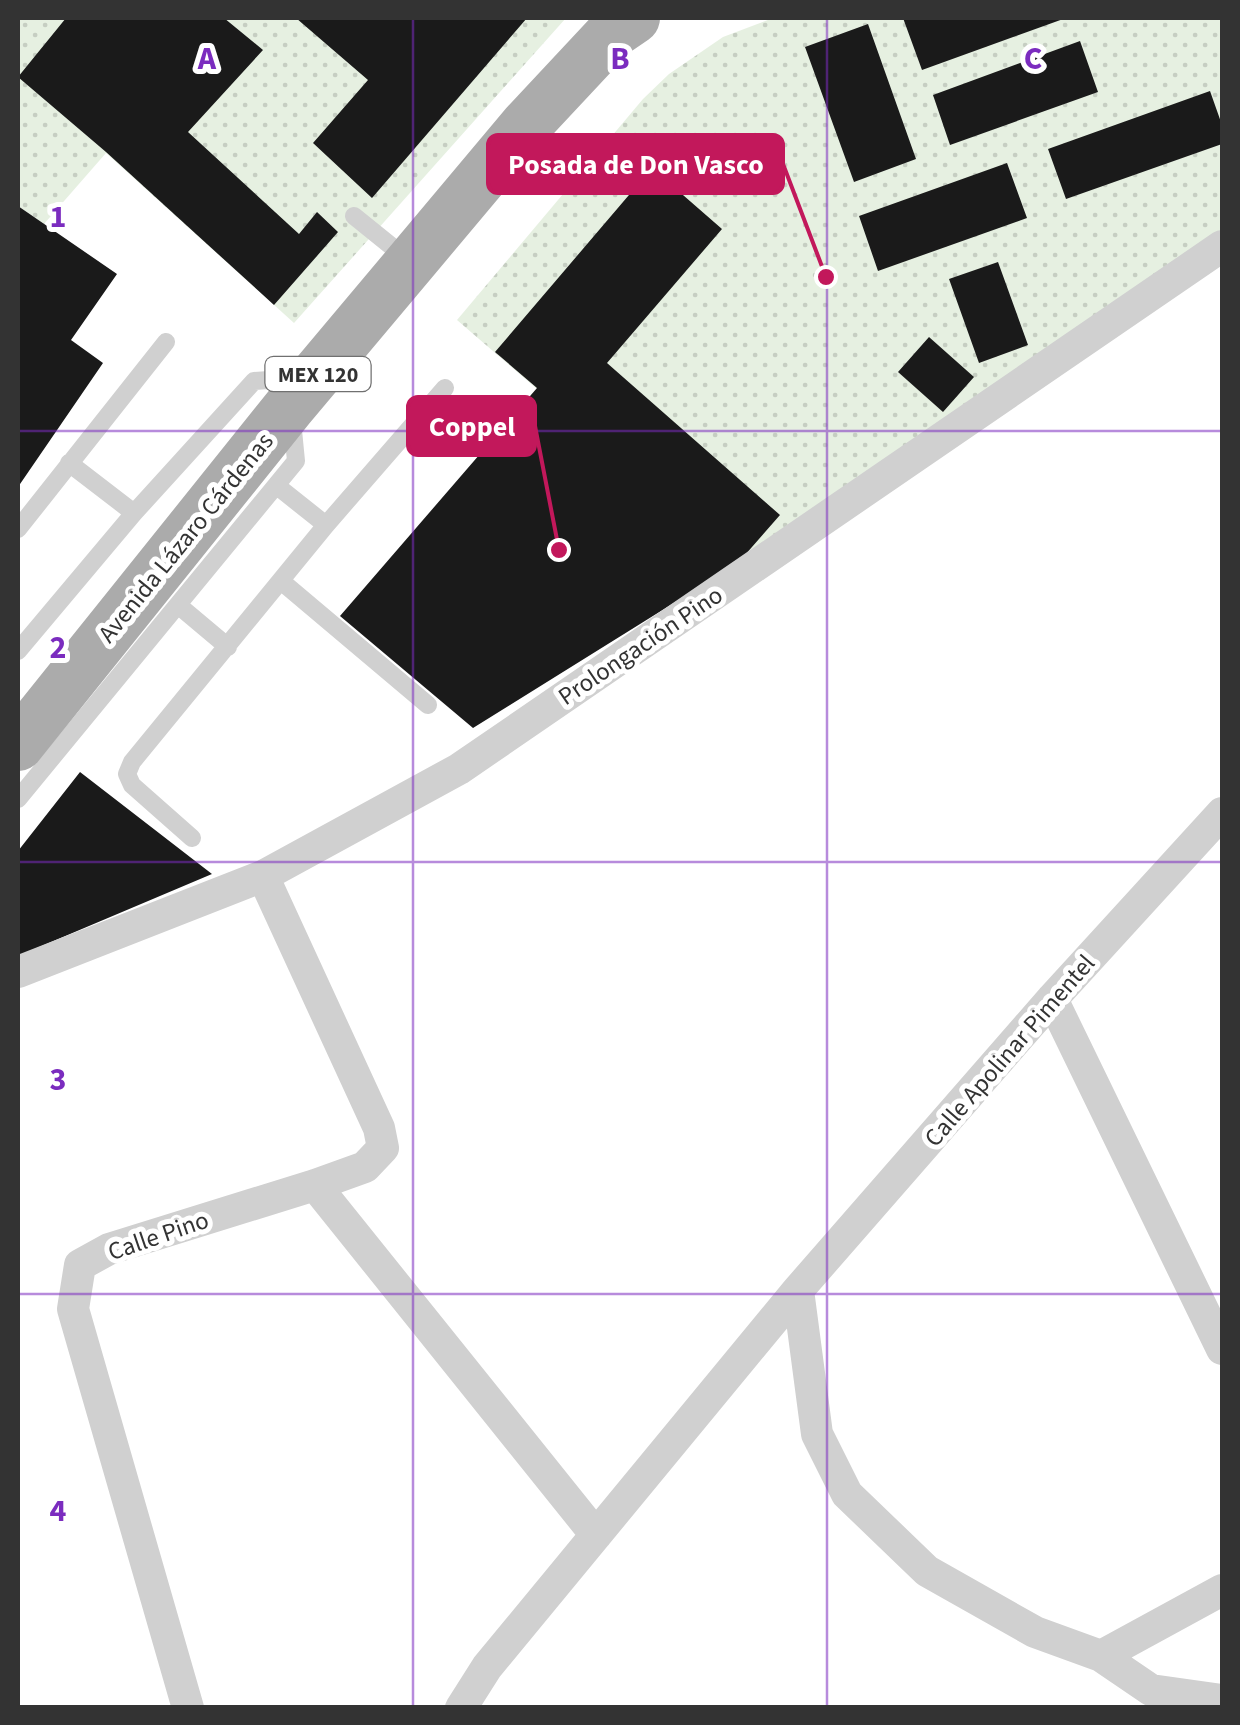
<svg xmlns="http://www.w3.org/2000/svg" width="1240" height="1725" font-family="'Source Sans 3',sans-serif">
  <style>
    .park { fill: url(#park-dots) }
    .building { fill: #1a1a1a }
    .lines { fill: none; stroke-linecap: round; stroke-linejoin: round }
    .lane { stroke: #d0d0d0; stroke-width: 18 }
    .street { stroke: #d0d0d0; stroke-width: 32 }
    .primary { stroke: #ababab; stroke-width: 52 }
    .grid { fill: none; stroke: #7b2cbf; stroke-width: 2.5; stroke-opacity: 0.55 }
    .labels { text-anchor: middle; stroke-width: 10; stroke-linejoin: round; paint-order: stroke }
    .shield { fill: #fff; stroke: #707070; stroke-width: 2.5 }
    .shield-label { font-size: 22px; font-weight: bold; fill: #333 }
    .street-label { font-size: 25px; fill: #333; stroke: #fff }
    .grid-label { font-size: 32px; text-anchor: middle; font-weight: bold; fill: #7b2cbf; stroke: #fff; stroke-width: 10; stroke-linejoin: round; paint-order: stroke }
    .leader { fill: none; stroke: #c2185b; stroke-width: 4 }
    .callout-dot { fill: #c2185b; stroke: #fff; stroke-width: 4 }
    .callout { fill: #c2185b; stroke: #c2185b; stroke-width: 4 }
    .callout-label { font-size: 28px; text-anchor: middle; font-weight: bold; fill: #fff }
  </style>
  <defs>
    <pattern id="park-dots" width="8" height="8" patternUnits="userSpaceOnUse" patternTransform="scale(2.5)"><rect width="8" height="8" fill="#e6f0e1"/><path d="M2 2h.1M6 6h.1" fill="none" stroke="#c6cec2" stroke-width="1.8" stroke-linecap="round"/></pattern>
  </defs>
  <rect width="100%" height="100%" fill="#fff"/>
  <path class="park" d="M 18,18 L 566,18 L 294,323 L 106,153 L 44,224 L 18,206 Z
    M 773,18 L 1222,18 L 1222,234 L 738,563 L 457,320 L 643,99 L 669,74 L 723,37 Z"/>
  <path class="building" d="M 66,18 L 224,18 L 263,50 L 188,132 L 299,234 L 317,212 L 338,232 L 274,305 L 106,152 L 18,77 Z
    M 296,18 L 399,18 L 402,20 L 405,18 L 527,18 L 372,198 L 313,143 L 368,80 Z
    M 903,18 L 1066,18 L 922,70 Z
    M 868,24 L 916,159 L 854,182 L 805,47 Z
    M 1080,41 L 1098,92 L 950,145 L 933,95 Z
    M 1210,91 L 1222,125 L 1222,144 L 1066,199 L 1048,149 Z
    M 1007,163 L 1027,218 L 878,271 L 859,216 Z
    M 652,168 L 722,229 L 607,363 L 780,515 L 738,563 L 473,728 L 340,616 L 537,388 L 495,352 Z
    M 18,206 L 117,274 L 71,340 L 103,363 L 18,487 Z
    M 998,262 L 1028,345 L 979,363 L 949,279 Z
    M 929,337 L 974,377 L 943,412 L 898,372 Z
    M 80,772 L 212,874 L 18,956 L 18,851 Z"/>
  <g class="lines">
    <path class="lane" d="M 354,216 L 406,258
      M 69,463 L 134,513
      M 277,486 L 326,525 L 445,388
      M 18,529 L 166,342
      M 281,581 L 428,705
      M 178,605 L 228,647
      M 18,651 L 134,513 L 254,381 L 299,378
      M 18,799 L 296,461 L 292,420
      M 192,838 L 132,785 L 127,774 L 132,762 L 326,525"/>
    <path class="street" d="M 18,972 L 263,876 L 459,769 L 1222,246
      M 1052,999 L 1222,1349
      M 315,1185 L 596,1535
      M 798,1290 L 817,1434 L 847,1494 L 927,1571 L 1035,1632 L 1101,1656 L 1151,1690 L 1222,1700
      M 1101,1656 L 1222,1590
      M 188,1708 L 73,1309 L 80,1265 L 109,1249 L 315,1185 L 365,1167 L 383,1148 L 379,1128 L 263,876
      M 461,1708 L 487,1667 L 798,1290 L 1052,999 L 1222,813"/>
    <path class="primary" d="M 18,745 L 290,406 L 411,262 L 526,125 L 612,33 L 634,18"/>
  </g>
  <path class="grid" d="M 413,18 L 413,1708M 827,18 L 827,1708M 18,431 L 1222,431M 18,862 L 1222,862M 18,1294 L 1222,1294"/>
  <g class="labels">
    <rect class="shield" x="265.5" y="357" width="105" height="34" rx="8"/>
    <g class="shield-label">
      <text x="318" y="382">MEX 120</text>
    </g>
    <g class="street-label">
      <text transform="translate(185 537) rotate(-51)" y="9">Avenida Lázaro Cárdenas</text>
      <text transform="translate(640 645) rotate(-34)" y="9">Prolongación Pino</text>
      <text transform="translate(1009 1050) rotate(-49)" y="9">Calle Apolinar Pimentel</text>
      <text transform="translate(158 1235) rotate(-19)" y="9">Calle Pino</text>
    </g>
  </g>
  <g class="grid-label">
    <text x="207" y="69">A</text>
    <text x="620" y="69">B</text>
    <text x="1033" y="69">C</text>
    <text x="58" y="227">1</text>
    <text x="58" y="658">2</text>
    <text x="58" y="1090">3</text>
    <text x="58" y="1521">4</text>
  </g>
  <path class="leader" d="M826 277L783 164M559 550L535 426"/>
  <g class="callout-dot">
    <circle cx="826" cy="277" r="10"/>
    <circle cx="559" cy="550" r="10"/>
  </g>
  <g class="callout">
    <rect x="488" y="135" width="295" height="58" rx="10"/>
    <rect x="408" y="397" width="127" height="58" rx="10"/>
  </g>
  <g class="callout-label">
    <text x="636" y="174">Posada de Don Vasco</text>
    <text x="472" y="436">Coppel</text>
  </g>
  <rect width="1240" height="1725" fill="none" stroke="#333333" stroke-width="40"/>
</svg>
